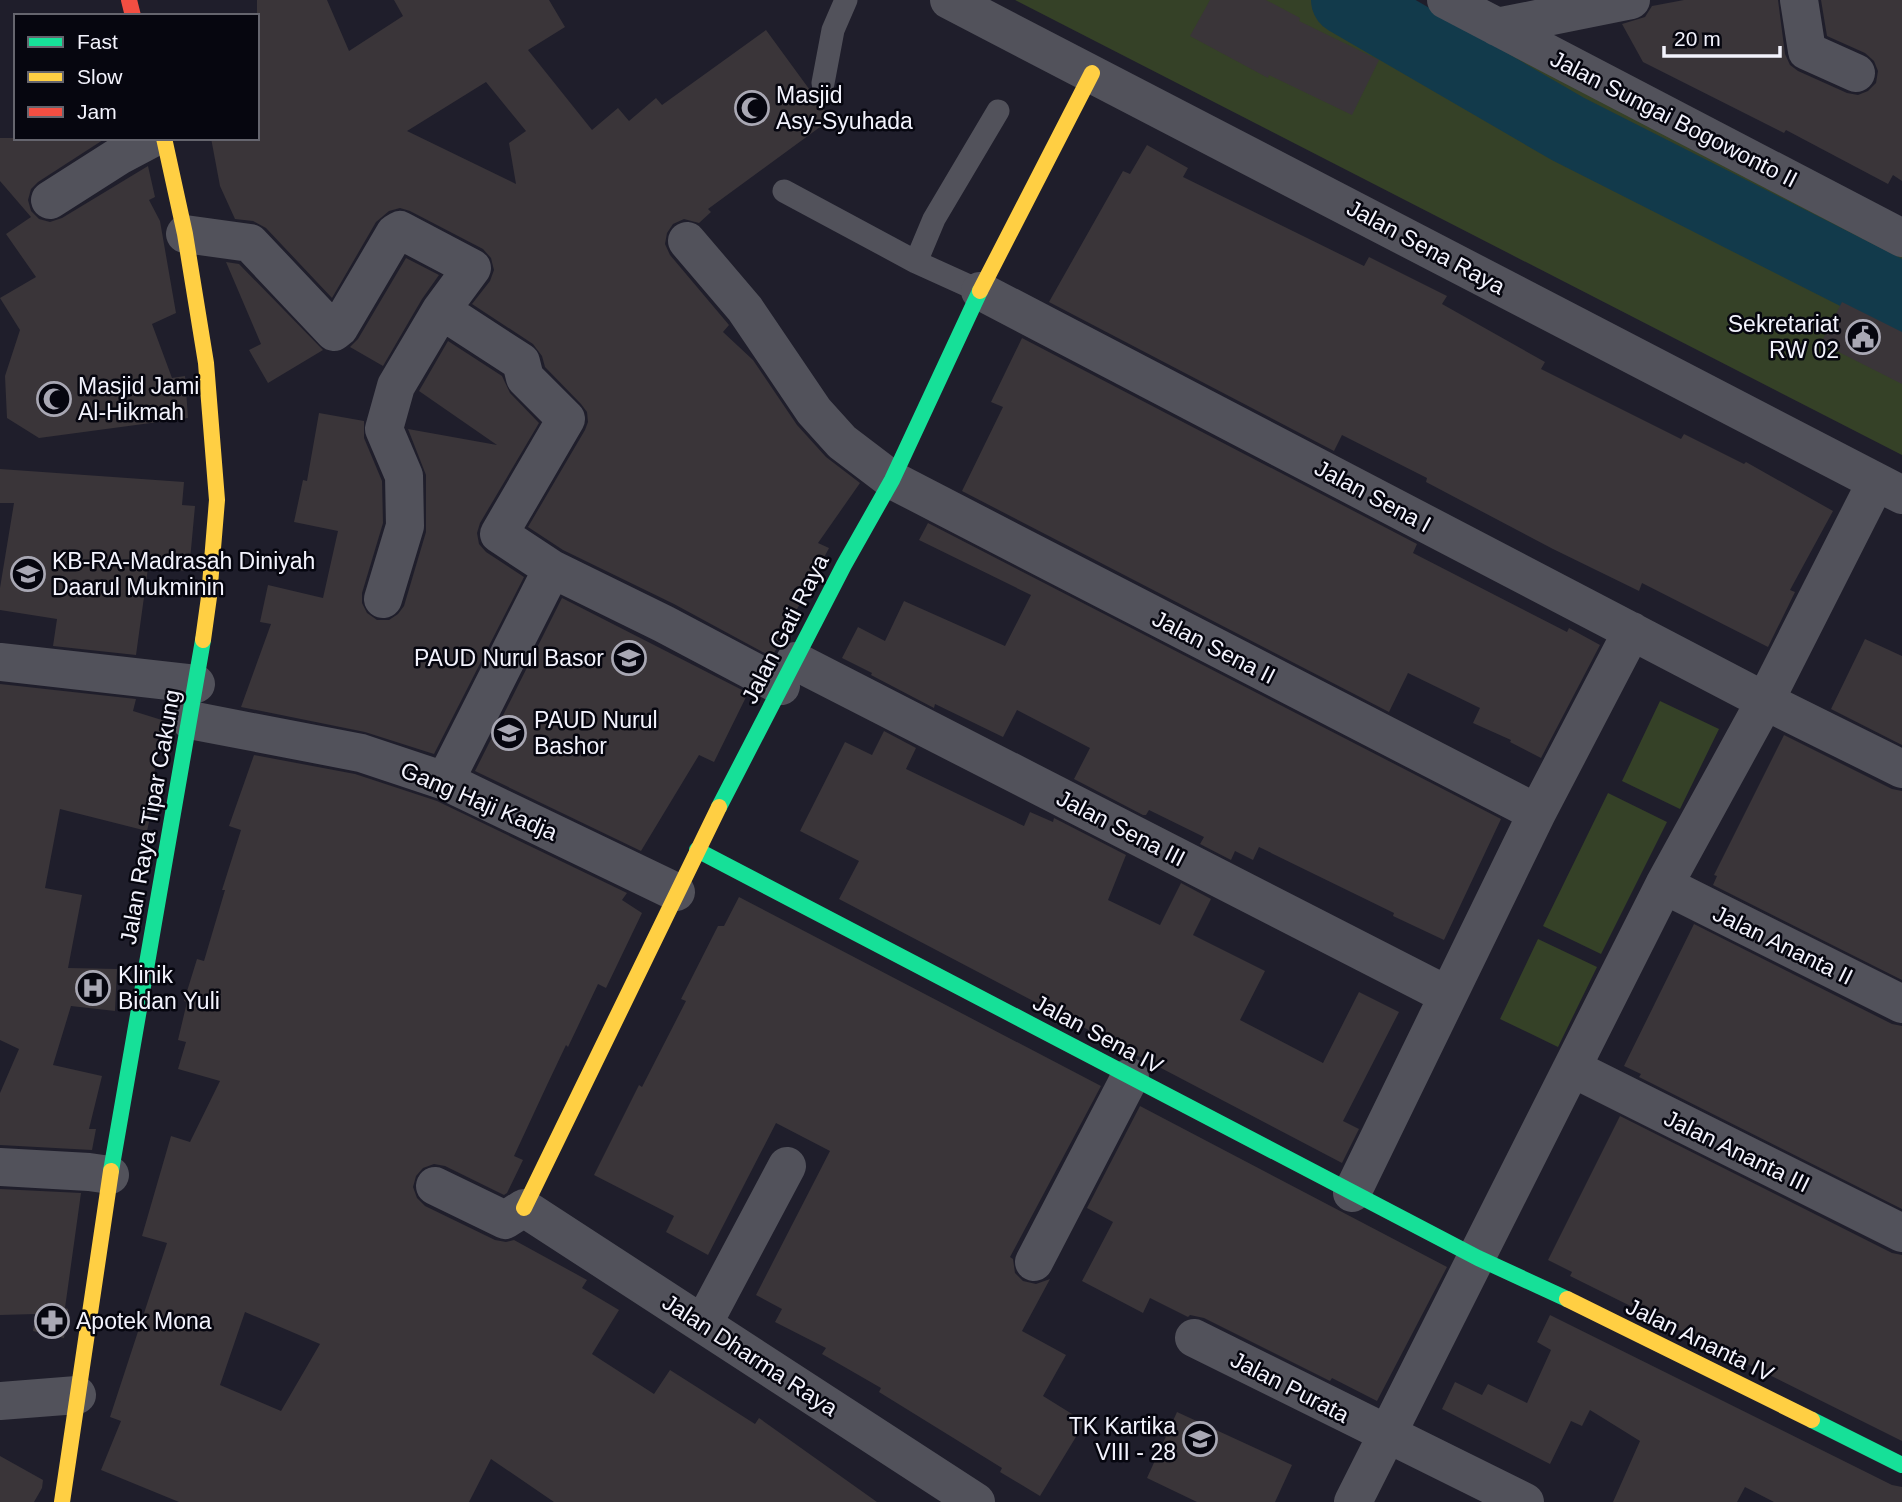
<svg xmlns="http://www.w3.org/2000/svg" width="1902" height="1502" font-family="Helvetica,sans-serif">
  <style>
    .green { fill: #354127 }
    .lines { fill: none; stroke-linecap: round; stroke-linejoin: round }
    .river { stroke: #123a4b; stroke-width: 70 }
    .building { fill: #3a3539; fill-rule: evenodd }
    .lane { stroke: #52525b; stroke-width: 23 }
    .street { stroke: #52525b; stroke-width: 38 }
    .fast { stroke: #16e098; stroke-width: 16 }
    .slow { stroke: #ffcf43; stroke-width: 16 }
    .jam { stroke: #f24e42; stroke-width: 16 }
    .labels { text-anchor: middle; stroke-width: 5; stroke-linejoin: round; paint-order: stroke }
    .poi-label { font-size: 23px; fill: #f3f3fd; stroke: #06060f; text-anchor: start }
    .street-label { font-size: 23px; fill: #f3f3fd; stroke: #06060f }
  </style>
  <rect width="100%" height="100%" fill="#1f1e2b"/>
  <path class="green" d="M 1015,0 L 1407,0 L 1902,249 L 1902,455 Z
    M 1660,701 L 1719,729 L 1680,809 L 1622,781 Z
    M 1608,793 L 1667,822 L 1601,954 L 1543,926 Z
    M 1538,939 L 1597,967 L 1558,1047 L 1500,1019 Z"/>
  <g class="lines">
    <path class="river" d="M 1346,0 L 1568,129 L 1902,298"/>
  </g>
  <path class="building" d="M 257,0 L 327,0 L 349,51 L 403,16 L 394,0 L 549,0 L 565,27 L 528,50 L 592,130 L 618,108 L 629,121 L 656,98 L 662,105 L 766,30 L 831,119 L 708,209 L 711,212 L 699,223 L 684,219 L 673,224 L 667,233 L 665,244 L 670,255 L 729,325 L 723,332 L 753,360 L 797,425 L 826,457 L 860,483 L 818,543 L 829,548 L 772,657 L 674,604 L 563,550 L 528,527 L 585,430 L 588,422 L 587,412 L 581,404 L 545,367 L 542,356 L 533,344 L 472,304 L 490,281 L 494,270 L 491,258 L 483,249 L 410,211 L 400,208 L 389,211 L 376,222 L 332,298 L 266,228 L 253,221 L 235,219 L 220,186 L 211,138 L 257,138 ZM 486,82 L 526,131 L 509,143 L 516,184 L 407,131 Z
    M 1210,0 L 1266,0 L 1300,18 L 1299,21 L 1379,60 L 1352,115 L 1269,75 L 1268,78 L 1190,36 Z
    M 1684,0 L 1778,0 L 1785,54 L 1790,65 L 1798,71 L 1847,93 L 1858,95 L 1868,91 L 1876,83 L 1878,71 L 1874,61 L 1865,53 L 1827,36 L 1821,0 L 1902,0 L 1902,181 L 1893,175 L 1888,184 L 1786,130 L 1784,133 L 1643,62 L 1622,24 L 1645,17 L 1652,6 Z
    M 0,138 L 106,138 L 38,182 L 31,189 L 28,200 L 31,211 L 39,219 L 50,222 L 62,218 L 148,166 L 155,197 L 149,200 L 160,221 L 176,313 L 152,324 L 172,378 L 185,376 L 188,418 L 39,438 L 7,418 L 5,376 L 20,330 L 0,298 L 36,277 L 6,234 L 31,217 L 0,181 Z
    M 1147,145 L 1188,168 L 1183,177 L 1364,266 L 1369,257 L 1447,296 L 1442,304 L 1545,362 L 1541,369 L 1681,439 L 1684,434 L 1744,464 L 1746,462 L 1833,511 L 1790,590 L 1795,592 L 1768,647 L 1642,583 L 1639,591 L 1553,549 L 1426,482 L 1427,478 L 1342,435 L 1334,451 L 1049,302 L 1123,171 L 1130,174 Z
    M 406,258 L 439,275 L 422,299 L 383,366 L 350,347 L 358,339 Z
    M 226,262 L 239,264 L 323,350 L 268,383 L 249,350 L 261,344 Z
    M 1842,302 L 1902,332 L 1902,384 L 1821,343 Z
    M 1022,338 L 1417,544 L 1413,553 L 1567,632 L 1569,628 L 1600,645 L 1541,758 L 1510,742 L 1511,740 L 1473,723 L 1480,708 L 1408,673 L 1389,712 L 962,491 L 1003,407 L 991,402 Z
    M 448,341 L 502,376 L 510,393 L 539,423 L 480,523 L 477,533 L 479,544 L 486,552 L 524,577 L 434,754 L 365,732 L 241,707 L 271,624 L 260,622 L 268,585 L 323,598 L 338,531 L 294,522 L 303,480 L 307,481 L 319,413 L 364,421 L 364,438 L 382,481 L 383,523 L 362,593 L 362,603 L 367,613 L 377,620 L 389,620 L 398,614 L 404,606 L 426,532 L 426,475 L 408,429 L 497,445 L 419,391 Z
    M 0,469 L 184,482 L 182,505 L 195,506 L 189,571 L 148,568 L 136,655 L 53,646 L 57,619 L 0,610 L 0,588 L 14,503 L 0,503 Z
    M 928,523 L 1501,819 L 1444,940 L 1393,916 L 1394,913 L 1259,847 L 1253,860 L 1235,851 L 1231,860 L 1200,844 L 1204,837 L 1149,810 L 1146,815 L 1143,815 L 1074,779 L 1090,748 L 1017,710 L 1003,737 L 935,704 L 934,708 L 871,675 L 872,673 L 842,658 L 858,627 L 885,641 L 904,601 L 1005,646 L 1031,595 L 919,540 Z
    M 562,598 L 748,693 L 714,762 L 699,755 L 641,851 L 475,771 Z
    M 1865,639 L 1902,656 L 1902,745 L 1831,709 Z
    M 0,684 L 136,699 L 133,711 L 165,721 L 149,798 L 154,800 L 147,831 L 60,809 L 45,888 L 82,895 L 68,968 L 117,969 L 115,1011 L 71,1006 L 53,1065 L 102,1076 L 89,1129 L 96,1129 L 92,1150 L 0,1145 L 0,1093 L 19,1049 L 0,1040 Z
    M 884,731 L 916,748 L 906,769 L 1024,826 L 1030,812 L 1053,822 L 1054,818 L 1126,855 L 1108,900 L 1160,925 L 1181,883 L 1211,899 L 1193,935 L 1265,971 L 1240,1020 L 1323,1063 L 1359,992 L 1399,1012 L 1343,1121 L 1359,1129 L 1342,1163 L 839,899 L 859,861 L 800,831 L 845,742 L 872,755 Z
    M 1784,735 L 1892,789 L 1902,791 L 1902,980 L 1713,885 L 1717,876 L 1714,875 Z
    M 254,755 L 355,774 L 437,801 L 627,893 L 622,900 L 642,913 L 606,988 L 598,984 L 568,1047 L 566,1045 L 547,1085 L 514,1156 L 523,1160 L 507,1193 L 504,1195 L 445,1166 L 434,1164 L 423,1168 L 416,1176 L 413,1187 L 417,1198 L 425,1206 L 495,1240 L 506,1242 L 514,1240 L 587,1280 L 582,1288 L 619,1310 L 592,1354 L 654,1394 L 670,1370 L 755,1424 L 759,1418 L 877,1502 L 554,1502 L 491,1459 L 469,1502 L 179,1502 L 101,1470 L 121,1421 L 110,1417 L 167,1243 L 142,1236 L 171,1136 L 190,1142 L 220,1081 L 178,1069 L 186,1042 L 178,1040 L 187,1002 L 184,1001 L 197,959 L 204,961 L 225,890 L 222,890 L 241,830 L 229,826 ZM 245,1312 L 320,1344 L 281,1411 L 220,1385 Z
    M 739,897 L 1101,1086 L 1010,1257 L 1013,1259 L 1015,1273 L 1023,1281 L 1036,1284 L 1050,1279 L 1022,1331 L 1066,1355 L 1043,1396 L 1085,1422 L 1040,1496 L 1000,1472 L 1002,1468 L 879,1392 L 881,1388 L 822,1354 L 826,1348 L 775,1322 L 782,1309 L 756,1295 L 830,1151 L 776,1123 L 708,1255 L 666,1232 L 674,1216 L 594,1175 L 639,1085 L 642,1087 L 686,1001 L 681,999 L 718,926 L 724,926 Z
    M 1694,924 L 1892,1024 L 1902,1026 L 1902,1209 L 1639,1077 L 1641,1074 L 1624,1066 Z
    M 1140,1106 L 1447,1267 L 1377,1401 L 1332,1378 L 1330,1381 L 1204,1318 L 1190,1315 L 1188,1317 L 1150,1298 L 1143,1313 L 1082,1281 L 1113,1222 L 1087,1208 Z
    M 1620,1116 L 1892,1253 L 1902,1255 L 1902,1441 L 1570,1276 L 1572,1272 L 1548,1260 Z
    M 0,1189 L 81,1193 L 65,1308 L 68,1309 L 64,1338 L 33,1331 L 36,1314 L 0,1315 Z
    M 1550,1315 L 1892,1485 L 1902,1487 L 1902,1502 L 1774,1502 L 1745,1487 L 1737,1502 L 1613,1502 L 1640,1441 L 1590,1410 L 1582,1426 L 1571,1421 L 1550,1464 L 1442,1409 L 1455,1382 L 1482,1395 L 1488,1384 L 1527,1403 L 1551,1350 L 1537,1342 Z
    M 1177,1412 L 1292,1465 L 1275,1502 L 1197,1502 L 1147,1478 Z
    M 0,1456 L 43,1480 L 42,1488 L 34,1502 L 0,1502 Z"/>
  <g class="lines">
    <path class="lane" d="M 823,83 L 833,30 L 846,0
      M 784,191 L 916,262 L 980,291
      M 916,262 L 934,219 L 998,111"/>
    <path class="street" d="M 949,0 L 1902,495
      M 1446,0 L 1902,238
      M 1799,0 L 1807,51 L 1856,73
      M 1497,27 L 1631,0
      M 50,200 L 119,156 L 153,138
      M 185,234 L 250,243 L 334,332 L 339,328 L 395,233 L 400,230 L 472,268 L 441,310 L 396,386 L 384,429 L 404,476 L 405,526 L 383,599
      M 687,241 L 745,309 L 814,411 L 842,442 L 892,480 L 1537,813
      M 980,291 L 1765,701 L 1902,769
      M 441,310 L 521,362 L 525,378 L 566,419 L 499,534 L 552,569 L 445,781
      M 552,569 L 664,624 L 781,686
      M 795,661 L 1447,995
      M 0,662 L 196,684
      M 190,720 L 361,753 L 445,781 L 676,892
      M 1664,885 L 1902,1004
      M 1572,1068 L 1902,1233
      M 0,1167 L 89,1172 L 110,1175
      M 435,1186 L 505,1220 L 524,1208 L 976,1502
      M 1352,1193 L 1537,813 L 1632,631
      M 1034,1262 L 1130,1077
      M 703,1324 L 787,1166
      M 1194,1338 L 1525,1502
      M 0,1401 L 77,1395
      M 1353,1502 L 1664,885 L 1765,701 L 1876,482"/>
    <path class="fast" d="M 719,807 L 844,565 L 892,480 L 980,291
      M 697,850 L 1478,1258 L 1567,1299
      M 111,1171 L 203,640
      M 1812,1420 L 1902,1465"/>
    <path class="slow" d="M 164,138 L 185,234 L 206,363 L 217,500 L 209,597 L 203,640
      M 980,291 L 1092,73
      M 524,1208 L 719,807
      M 1567,1299 L 1812,1420
      M 62,1502 L 111,1171"/>
    <path class="jam" d="M 129,0 L 133,16"/>
  </g>
  <defs>
    <g id="mosque-ring" transform="scale(1.75)"><circle r="9.5" fill="#06060f" stroke="#a9a8b4" stroke-width="1.5"/><path d="M3.5-4.9A6 6 0 1 0 3.5 4.9A5 5 0 1 1 3.5-4.9Z" fill="#a9a8b4"/></g>
    <g id="civic-ring" transform="scale(1.75)"><circle r="9.5" fill="#06060f" stroke="#a9a8b4" stroke-width="1.5"/><path d="M-.6-6.5H3V-4.5H.6V-3L4-1V1h2V6H-6V1h2V-1L-.6-3ZM-1.2 2.5V6h2.4V2.5Z" fill="#a9a8b4"/></g>
    <g id="school-ring" transform="scale(1.75)"><circle r="9.5" fill="#06060f" stroke="#a9a8b4" stroke-width="1.5"/><path d="M0-5L7-2L0 1L-7-2ZM-4 1L0 2.5L4 1V4Q0 6-4 4Z" fill="#a9a8b4"/></g>
    <g id="hospital-ring" transform="scale(1.75)"><circle r="9.5" fill="#06060f" stroke="#a9a8b4" stroke-width="1.5"/><path d="M-5-5h3v3.5h4V-5h3V5h-3V1.5h-4V5h-3Z" fill="#a9a8b4"/></g>
    <g id="pharmacy-ring" transform="scale(1.75)"><circle r="9.5" fill="#06060f" stroke="#a9a8b4" stroke-width="1.5"/><path d="M-2-6h4v4h4v4h-4v4h-4v-4h-4v-4h4Z" fill="#a9a8b4"/></g>
  </defs>
  <g fill-rule="evenodd">
    <use href="#mosque-ring" x="752" y="108"/>
    <use href="#civic-ring" x="1863" y="337"/>
    <use href="#mosque-ring" x="54" y="399"/>
    <use href="#school-ring" x="28" y="574"/>
    <use href="#school-ring" x="629" y="658"/>
    <use href="#school-ring" x="509" y="733"/>
    <use href="#hospital-ring" x="93" y="988"/>
    <use href="#pharmacy-ring" x="52" y="1321"/>
    <use href="#school-ring" x="1200" y="1439"/>
  </g>
  <g class="labels">
    <g class="poi-label">
      <text x="776" y="103">Masjid<tspan x="776" dy="26">Asy-Syuhada</tspan></text>
      <text x="1839" y="332" text-anchor="end">Sekretariat<tspan x="1839" dy="26">RW 02</tspan></text>
      <text x="78" y="394">Masjid Jami<tspan x="78" dy="26">Al-Hikmah</tspan></text>
      <text x="52" y="569">KB-RA-Madrasah Diniyah<tspan x="52" dy="26">Daarul Mukminin</tspan></text>
      <text x="604" y="666" text-anchor="end">PAUD Nurul Basor</text>
      <text x="534" y="728">PAUD Nurul<tspan x="534" dy="26">Bashor</tspan></text>
      <text x="118" y="983">Klinik<tspan x="118" dy="26">Bidan Yuli</tspan></text>
      <text x="76" y="1329">Apotek Mona</text>
      <text x="1176" y="1434" text-anchor="end">TK Kartika<tspan x="1176" dy="26">VIII - 28</tspan></text>
    </g>
    <g class="street-label">
      <text transform="translate(1674 119) rotate(27)" y="8">Jalan Sungai Bogowonto II</text>
      <text transform="translate(1426 247) rotate(28)" y="8">Jalan Sena Raya</text>
      <text transform="translate(1373 496) rotate(28)" y="8">Jalan Sena I</text>
      <text transform="translate(785 629) rotate(-63)" y="8">Jalan Gati Raya</text>
      <text transform="translate(1214 647) rotate(27)" y="8">Jalan Sena II</text>
      <text transform="translate(479 801) rotate(23)" y="8">Gang Haji Kadja</text>
      <text transform="translate(150 817) rotate(-80)" y="8">Jalan Raya Tipar Cakung</text>
      <text transform="translate(1121 828) rotate(27)" y="8">Jalan Sena III</text>
      <text transform="translate(1783 945) rotate(26)" y="8">Jalan Ananta II</text>
      <text transform="translate(1098 1034) rotate(28)" y="8">Jalan Sena IV</text>
      <text transform="translate(1737 1151) rotate(26)" y="8">Jalan Ananta III</text>
      <text transform="translate(1700 1340) rotate(26)" y="8">Jalan Ananta IV</text>
      <text transform="translate(750 1355) rotate(33)" y="8">Jalan Dharma Raya</text>
      <text transform="translate(1290 1387) rotate(27)" y="8">Jalan Purata</text>
    </g>
  </g>
  <rect x="14" y="14" width="245" height="126" fill="#06060f" stroke="#65656e" stroke-width="2"/>
  <rect x="28" y="37" width="35" height="10" fill="#16e098" stroke="#65656e" stroke-width="2"/>
  <text x="77" y="49" font-size="21" fill="#f3f3fd">Fast</text>
  <rect x="28" y="72" width="35" height="10" fill="#ffcf43" stroke="#65656e" stroke-width="2"/>
  <text x="77" y="84" font-size="21" fill="#f3f3fd">Slow</text>
  <rect x="28" y="107" width="35" height="10" fill="#f24e42" stroke="#65656e" stroke-width="2"/>
  <text x="77" y="119" font-size="21" fill="#f3f3fd">Jam</text>
  <path d="M1664 46v10h116v-10" fill="none" stroke="#f3f3fd" stroke-width="3.5"/>
  <text x="1674" y="46" font-size="21" fill="#f3f3fd" stroke="#06060f" stroke-width="5" paint-order="stroke">20 m</text>
</svg>
